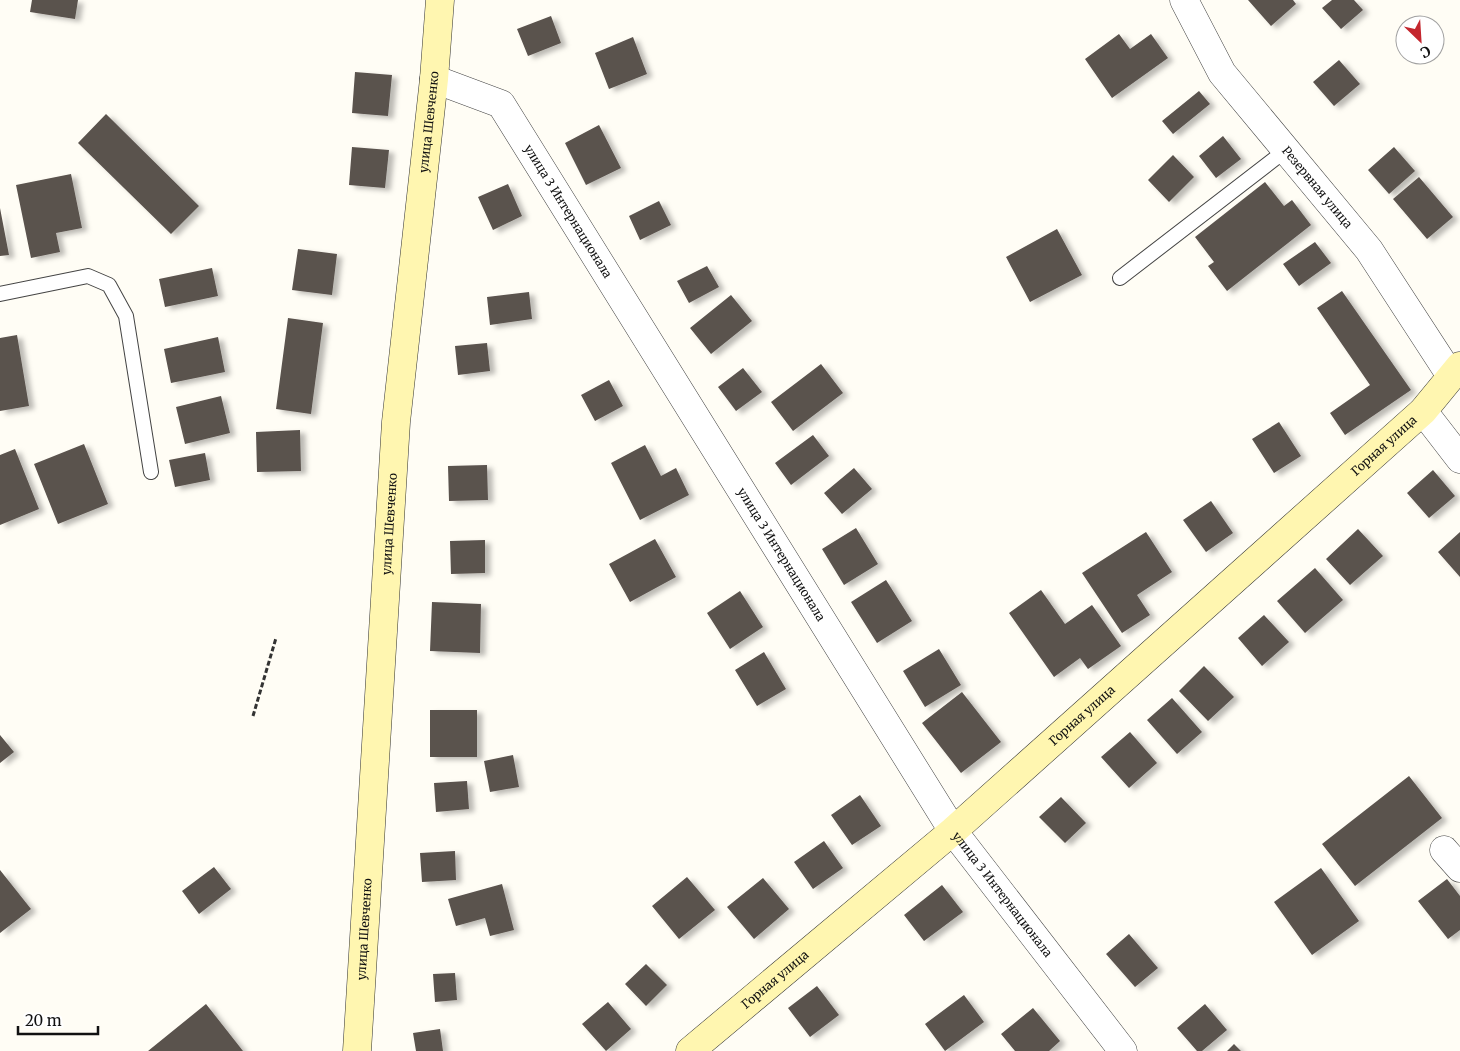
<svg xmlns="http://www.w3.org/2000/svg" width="1460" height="1051" font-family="Merriweather,serif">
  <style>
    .building { fill: #5a524d; filter: url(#shadow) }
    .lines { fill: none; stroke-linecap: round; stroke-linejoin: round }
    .service-casing { stroke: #444; stroke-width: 16 }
    .minor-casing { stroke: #444; stroke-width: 29 }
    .secondary-casing { stroke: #333; stroke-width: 29 }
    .path { stroke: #333; stroke-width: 3; stroke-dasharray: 5 2.5; stroke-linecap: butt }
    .service { stroke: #fff; stroke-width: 14 }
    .minor { stroke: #fff; stroke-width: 28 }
    .secondary { stroke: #fff6b0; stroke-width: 28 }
    .labels { text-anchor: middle; stroke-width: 5; stroke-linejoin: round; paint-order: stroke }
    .street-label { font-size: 12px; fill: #111; stroke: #fff }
  </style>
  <defs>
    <filter id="shadow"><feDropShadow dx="5.5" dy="3" stdDeviation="2.5" flood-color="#0004"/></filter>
  </defs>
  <rect width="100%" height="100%" fill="#fffdf5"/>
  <path class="building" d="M 32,0 L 78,0 L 75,19 L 30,12 Z
    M 1248,0 L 1293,0 L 1296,4 L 1271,26 Z
    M 1332,0 L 1354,0 L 1363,10 L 1341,29 L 1322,8 Z
    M 551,16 L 561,43 L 528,56 L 517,29 Z
    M 1119,34 L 1130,49 L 1151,34 L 1168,58 L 1112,98 L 1085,59 Z
    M 633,37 L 647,74 L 609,89 L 595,53 Z
    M 1339,60 L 1360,84 L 1334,106 L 1313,82 Z
    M 355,72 L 392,75 L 388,116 L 352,113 Z
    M 1199,91 L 1210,104 L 1173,134 L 1162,121 Z
    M 106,114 L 199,206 L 171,234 L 78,143 Z
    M 599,125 L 621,168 L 586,185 L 565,143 Z
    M 1223,136 L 1241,159 L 1216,178 L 1199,156 Z
    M 352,147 L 389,150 L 385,188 L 349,185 Z
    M 1394,147 L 1415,171 L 1389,194 L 1368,170 Z
    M 1173,155 L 1194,177 L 1169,202 L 1148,180 Z
    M 71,174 L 82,228 L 56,233 L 60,252 L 31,258 L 16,185 Z
    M 1419,177 L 1453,217 L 1427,239 L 1393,199 Z
    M 1265,182 L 1284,206 L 1292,200 L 1311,225 L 1227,291 L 1208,266 L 1214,262 L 1195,237 Z
    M 508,184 L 522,216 L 493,230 L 478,197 Z
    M 659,201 L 671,225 L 640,240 L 629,216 Z
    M 0,208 L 9,255 L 0,256 Z
    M 1057,229 L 1082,275 L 1030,302 L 1006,257 Z
    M 1315,242 L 1331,263 L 1299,286 L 1283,264 Z
    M 298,249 L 337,254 L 332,295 L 292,290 Z
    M 707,266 L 719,287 L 689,303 L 677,281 Z
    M 212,268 L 218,296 L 165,307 L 159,279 Z
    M 1342,291 L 1411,390 L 1345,435 L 1330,413 L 1370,385 L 1317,308 Z
    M 529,292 L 532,319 L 490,325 L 487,297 Z
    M 731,295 L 752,321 L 711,354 L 690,328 Z
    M 288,318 L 323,323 L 311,414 L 276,409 Z
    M 17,335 L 29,406 L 0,411 L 0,338 Z
    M 218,337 L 225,372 L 171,383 L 164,349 Z
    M 487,343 L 490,371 L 458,375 L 455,346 Z
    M 821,364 L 843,393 L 793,431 L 771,402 Z
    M 743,368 L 762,392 L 736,411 L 718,387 Z
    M 609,380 L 623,406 L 595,421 L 581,395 Z
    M 221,396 L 230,433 L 185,444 L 176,407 Z
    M 1279,422 L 1301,456 L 1274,473 L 1252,439 Z
    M 300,430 L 301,471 L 257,472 L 256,432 Z
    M 813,435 L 829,456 L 791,485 L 775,463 Z
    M 84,444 L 108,504 L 58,524 L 34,464 Z
    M 645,445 L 661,476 L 676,468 L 689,495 L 640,520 L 611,463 Z
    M 15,449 L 39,509 L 0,525 L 0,455 Z
    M 205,453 L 210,480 L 175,487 L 169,460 Z
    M 487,465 L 488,500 L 449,501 L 448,466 Z
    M 854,468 L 872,489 L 842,514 L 824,493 Z
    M 1433,470 L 1455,496 L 1429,518 L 1407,493 Z
    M 1211,501 L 1233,533 L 1206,552 L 1183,520 Z
    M 856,528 L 878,564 L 844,585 L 822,549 Z
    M 1358,529 L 1383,556 L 1350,585 L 1326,559 Z
    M 1146,532 L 1172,572 L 1137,595 L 1150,615 L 1122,633 L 1082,573 Z
    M 1460,532 L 1460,577 L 1438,552 Z
    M 655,539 L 676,577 L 630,602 L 609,564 Z
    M 485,540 L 485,573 L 451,574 L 450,541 Z
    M 1315,568 L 1343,600 L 1305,633 L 1277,601 Z
    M 886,580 L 912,621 L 877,643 L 851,602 Z
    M 1041,590 L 1065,624 L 1092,605 L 1121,646 L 1088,669 L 1080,658 L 1054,677 L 1009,613 Z
    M 740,591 L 763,627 L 730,649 L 707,613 Z
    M 432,602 L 481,604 L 480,653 L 430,651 Z
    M 1264,615 L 1289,642 L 1262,666 L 1238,638 Z
    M 939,649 L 961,685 L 925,707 L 903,671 Z
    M 764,652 L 786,689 L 757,706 L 735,670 Z
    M 1204,666 L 1234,697 L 1208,721 L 1179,691 Z
    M 962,692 L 1001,742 L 961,773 L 922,723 Z
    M 1172,698 L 1202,732 L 1177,754 L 1147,720 Z
    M 430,710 L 477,710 L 477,757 L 430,757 Z
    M 1130,732 L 1157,763 L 1129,788 L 1101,757 Z
    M 0,735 L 14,752 L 0,763 Z
    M 513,755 L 519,787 L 490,792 L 484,761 Z
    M 1409,776 L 1442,818 L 1355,886 L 1322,844 Z
    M 467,781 L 469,809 L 436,812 L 434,783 Z
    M 860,795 L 881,826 L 852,845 L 831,815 Z
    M 1061,797 L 1086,823 L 1065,843 L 1039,817 Z
    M 824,841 L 843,868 L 813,889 L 794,862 Z
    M 455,851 L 456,880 L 422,882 L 420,853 Z
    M 214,867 L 231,889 L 199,914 L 182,891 Z
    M 1321,868 L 1359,921 L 1312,955 L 1274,902 Z
    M 0,870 L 31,909 L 0,933 Z
    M 687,877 L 715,910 L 679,939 L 652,906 Z
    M 763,878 L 789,909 L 754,939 L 727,907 Z
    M 1447,879 L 1460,896 L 1460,930 L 1448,939 L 1418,901 Z
    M 502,884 L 514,930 L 490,936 L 485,918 L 456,926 L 448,899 Z
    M 942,885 L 963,912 L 924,941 L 904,915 Z
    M 1129,934 L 1158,968 L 1135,987 L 1106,954 Z
    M 646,964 L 667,985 L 646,1006 L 625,984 Z
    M 455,973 L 457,1000 L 435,1002 L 433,974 Z
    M 817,986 L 839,1015 L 810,1037 L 788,1008 Z
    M 964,995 L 984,1022 L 945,1051 L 925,1024 Z
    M 608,1002 L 631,1029 L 606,1051 L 582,1024 Z
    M 206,1004 L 243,1051 L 148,1051 Z
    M 1205,1004 L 1227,1030 L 1202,1051 L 1197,1051 L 1177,1028 Z
    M 1033,1008 L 1060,1041 L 1049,1051 L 1015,1051 L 1001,1034 Z
    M 440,1029 L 443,1051 L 416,1051 L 413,1033 Z
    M 1234,1044 L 1241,1051 L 1227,1051 Z"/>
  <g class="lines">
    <g class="service-casing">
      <path id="service" d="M 1120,278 L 1286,150
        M 0,294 L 88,276 L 109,285 L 126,316 L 151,472"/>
    </g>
    <g class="minor-casing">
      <g id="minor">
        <path id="s1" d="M 1184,0 L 1222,73 L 1369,250 L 1451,376"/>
        <path id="s2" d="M 434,79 L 501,104 L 953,831 L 1123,1051"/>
        <path d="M 1423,411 L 1460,459"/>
        <path d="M 1444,850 L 1460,868"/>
      </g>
    </g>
    <g class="secondary-casing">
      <g id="secondary">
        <path id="s3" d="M 357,1051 L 396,422 L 434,79 L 440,0"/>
        <path id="s4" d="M 690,1051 L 953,831 L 1423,411 L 1460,366"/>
      </g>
    </g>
    <path class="path" d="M 253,716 L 276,638"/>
    <use href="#service" class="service"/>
    <use href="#minor" class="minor"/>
    <use href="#secondary" class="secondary"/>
  </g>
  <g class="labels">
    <g class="street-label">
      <text dy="4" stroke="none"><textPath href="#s3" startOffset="932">улица Шевченко</textPath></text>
      <text dy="4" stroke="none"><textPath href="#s1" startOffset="231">Резервная улица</textPath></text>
      <text dy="4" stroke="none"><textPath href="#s2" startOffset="198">улица 3 Интернационала</textPath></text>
      <text dy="4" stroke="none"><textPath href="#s4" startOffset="921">Горная улица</textPath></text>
      <text dy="4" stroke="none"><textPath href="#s3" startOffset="528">улица Шевченко</textPath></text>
      <text dy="4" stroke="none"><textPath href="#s2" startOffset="602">улица 3 Интернационала</textPath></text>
      <text dy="4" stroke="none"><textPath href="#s4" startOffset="516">Горная улица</textPath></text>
      <text dy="4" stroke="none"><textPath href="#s2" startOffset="1008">улица 3 Интернационала</textPath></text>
      <text dy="4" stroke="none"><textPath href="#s3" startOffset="122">улица Шевченко</textPath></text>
      <text dy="4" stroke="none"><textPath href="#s4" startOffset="111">Горная улица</textPath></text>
    </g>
  </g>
  <g transform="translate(1420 40) rotate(155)"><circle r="24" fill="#ffffff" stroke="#a0a0a0"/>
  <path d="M0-4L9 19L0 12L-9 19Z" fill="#c4262e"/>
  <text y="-8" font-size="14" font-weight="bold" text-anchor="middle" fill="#111111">С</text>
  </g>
  <path d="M18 1026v8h80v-8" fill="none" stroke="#111111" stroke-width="2.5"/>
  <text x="25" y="1026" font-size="15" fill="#111111" stroke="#ffffff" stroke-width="4" paint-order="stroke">20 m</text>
</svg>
